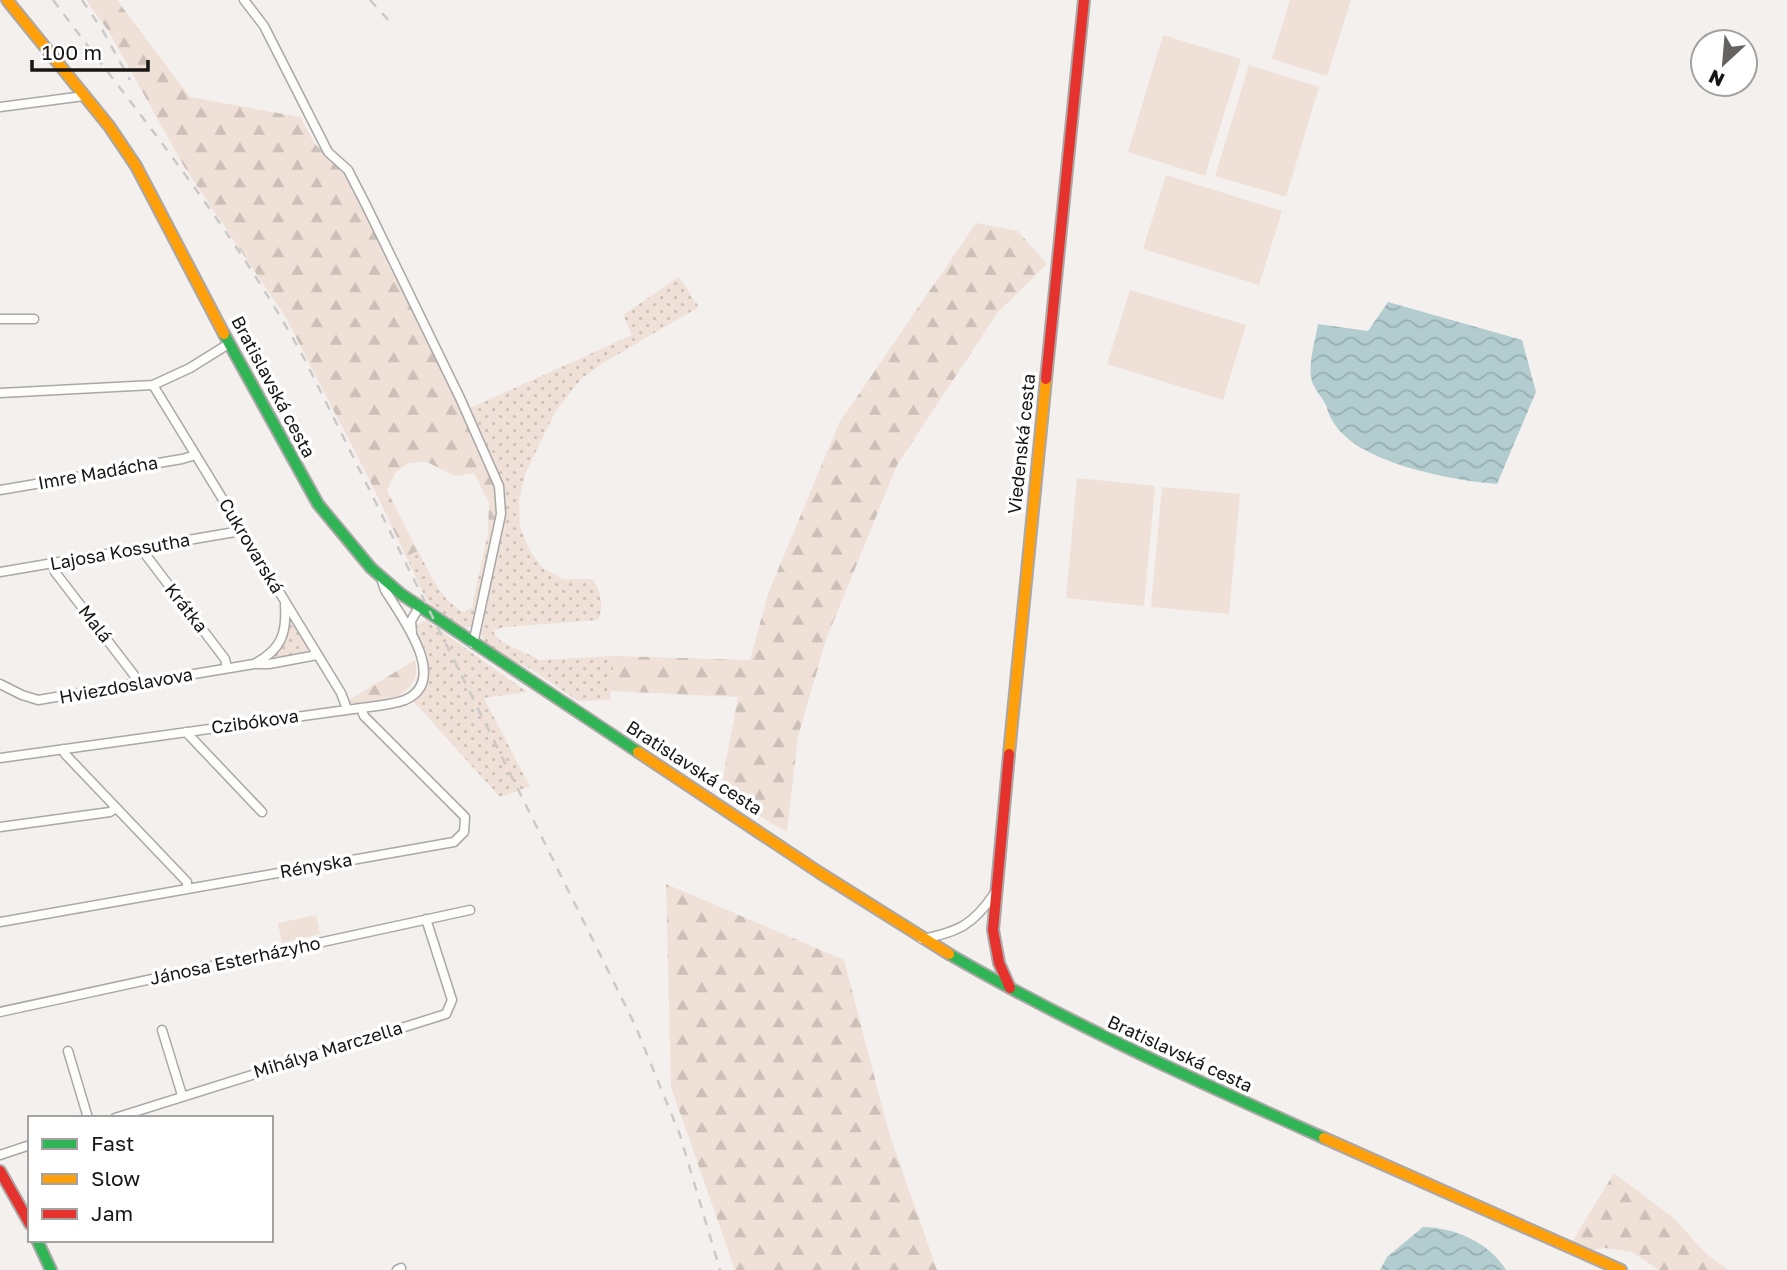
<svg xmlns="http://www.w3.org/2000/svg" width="1787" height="1270" font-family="'Golos Text',sans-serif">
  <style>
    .grass { fill: url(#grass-dots) }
    .forest { fill: url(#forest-firs) }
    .pitch { fill: #efe1d7 }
    .water { fill: url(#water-waves) }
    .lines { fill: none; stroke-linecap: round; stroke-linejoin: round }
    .street-casing { stroke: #aaa7a6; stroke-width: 11 }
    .fast-casing { stroke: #aaa7a6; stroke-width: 14 }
    .slow-casing { stroke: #aaa7a6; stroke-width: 14 }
    .jam-casing { stroke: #aaa7a6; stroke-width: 14 }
    .street { stroke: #fdfdfc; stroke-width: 8 }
    .fast { stroke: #30b455; stroke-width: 10 }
    .slow { stroke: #ff9f0a; stroke-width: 10 }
    .jam { stroke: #e5322d; stroke-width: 10 }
    .rail { stroke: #cbcac9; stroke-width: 2.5; stroke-dasharray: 9 9; stroke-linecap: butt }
    .labels { text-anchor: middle; stroke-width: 7; stroke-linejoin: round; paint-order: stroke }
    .street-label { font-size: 18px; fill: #181614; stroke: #fff }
  </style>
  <defs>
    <pattern id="grass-dots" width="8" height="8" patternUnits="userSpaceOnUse" patternTransform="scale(1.75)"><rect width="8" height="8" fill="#efe1d7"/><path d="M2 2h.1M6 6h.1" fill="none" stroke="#ccc0b8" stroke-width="1.8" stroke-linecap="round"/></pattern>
    <pattern id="forest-firs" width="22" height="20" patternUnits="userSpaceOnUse" patternTransform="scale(1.75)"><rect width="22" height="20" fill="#efe1d7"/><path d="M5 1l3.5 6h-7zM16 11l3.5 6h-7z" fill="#ccc0b8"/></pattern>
    <pattern id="water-waves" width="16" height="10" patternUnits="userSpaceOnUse" patternTransform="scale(1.75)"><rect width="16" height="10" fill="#b2cccf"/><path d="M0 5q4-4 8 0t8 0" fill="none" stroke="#98aeb1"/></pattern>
  </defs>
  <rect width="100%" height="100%" fill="#f3f0ee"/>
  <path class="grass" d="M 679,277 L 699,307 L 606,361 L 582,378 L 555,412 L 526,472 L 519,499 L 520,526 L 530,551 L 543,568 L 563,579 L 592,579 C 601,589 604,609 598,620 L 504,627 L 495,630 L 494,634 L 502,642 L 540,660 L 614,656 L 610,700 L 578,701 L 531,669 L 508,659 L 488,646 L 481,636 L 504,517 C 506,478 484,444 468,409 L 632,335 L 623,315 Z
    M 488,533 L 493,535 L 476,624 C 464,634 442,621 434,610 C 422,596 415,573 406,556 L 418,551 C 430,573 440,600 464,612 L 472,607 Z
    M 289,612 L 310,648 L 302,655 L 272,660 L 284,641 Z
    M 426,620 L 527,692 L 484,698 L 530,787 L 500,797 L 412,700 C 425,688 432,669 426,652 C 423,642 418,636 417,625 Z"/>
  <path class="forest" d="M 86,0 L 117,0 L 190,97 L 300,117 L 315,144 L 356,186 L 491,474 C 497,496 497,513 493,535 L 488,533 L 489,503 L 474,473 L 455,476 L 427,462 L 408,463 L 395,473 L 387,491 L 418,551 L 406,556 L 373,487 L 286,318 L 185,168 L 109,32 Z
    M 976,223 L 1018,231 L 1047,264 L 998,312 L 897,465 L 826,640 L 798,736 L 787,832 L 720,793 L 738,697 L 611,691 L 614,656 L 750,660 L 768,594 L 839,423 Z
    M 415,660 C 424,698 379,704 351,703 L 349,700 Z
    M 666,884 L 844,960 L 889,1133 L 937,1270 L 735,1270 L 671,1087 Z
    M 1614,1173 L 1675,1219 L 1706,1254 L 1729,1270 L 1659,1270 L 1632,1252 L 1605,1248 L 1591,1250 L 1572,1242 Z"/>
  <path class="pitch" d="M 1290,0 L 1351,0 L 1327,76 L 1272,59 Z
    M 1163,35 L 1241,59 L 1205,176 L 1128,152 Z
    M 1249,65 L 1319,87 L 1286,197 L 1215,176 Z
    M 1166,175 L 1282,211 L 1259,285 L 1143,249 Z
    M 1130,290 L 1246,325 L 1223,400 L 1107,364 Z
    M 1077,478 L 1155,486 L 1144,606 L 1066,598 Z
    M 1162,487 L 1240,494 L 1229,614 L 1151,607 Z
    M 316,915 L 320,934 L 282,943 L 278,923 Z"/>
  <path class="water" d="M 1388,302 L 1522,340 L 1536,392 L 1497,484 C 1452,480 1356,464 1332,420 C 1329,416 1328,410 1326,405 C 1321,395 1313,389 1311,377 C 1309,360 1315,341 1318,324 L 1368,331 Z
    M 1423,1227 C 1454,1227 1490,1243 1506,1270 L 1380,1270 L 1387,1257 Z"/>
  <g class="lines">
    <g class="street-casing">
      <path id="street" d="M 244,0 L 264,26 L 328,152 L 348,170 L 366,205 L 460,398 L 499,486 L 501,514 L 473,644
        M 0,107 L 84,96
        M 0,319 L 34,319
        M 153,385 L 341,693 L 347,709
        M 0,393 L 153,385 L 190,368 L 230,343
        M 0,490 L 182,459 L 196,455
        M 143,548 L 145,554 L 225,659 L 227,668
        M 54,563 L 55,572 L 134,675 L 136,684
        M 0,572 L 241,531
        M 412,633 L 411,621 L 419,607
        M 258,664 L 269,664 L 317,655
        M 0,684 L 22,695 L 38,700 L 254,664 C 281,650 287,634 285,605
        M 186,732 L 262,812
        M 63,749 L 65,754 L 187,882 L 187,888
        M 0,758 L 361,708 C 375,706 391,705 405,700 C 451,680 400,615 385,590 L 381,578
        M 0,827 L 110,812 L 116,808
        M 0,922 L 454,842 L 464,832 L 465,817 L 364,716 L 361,708
        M 922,939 C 958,932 973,925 994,894
        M 0,1012 L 470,910
        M 162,1030 L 182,1095
        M 68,1051 L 88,1118
        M 115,1118 L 446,1014 L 452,1000 L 426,919
        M 0,1155 L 30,1145
        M 397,1270 L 401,1268"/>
    </g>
    <g class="fast-casing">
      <path id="fast" d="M 224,334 L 318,504 L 371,568 L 401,594 L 638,752
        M 949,954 C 1070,1024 1197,1081 1324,1138
        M 37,1240 L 51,1270"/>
    </g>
    <g class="slow-casing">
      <path id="slow" d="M 7,0 L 109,126 L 136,166 L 224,334
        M 638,752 L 820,873 L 949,954
        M 1009,754 L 1046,379
        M 1324,1138 L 1621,1270"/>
    </g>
    <g class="jam-casing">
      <path id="jam" d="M 1046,379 L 1084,0
        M 1009,754 L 993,930 L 999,963 L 1010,988
        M 0,1171 L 30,1224"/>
    </g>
    <use href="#street" class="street"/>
    <use href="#fast" class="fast"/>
    <use href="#slow" class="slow"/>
    <use href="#jam" class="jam"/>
    <path class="rail" d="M 53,0 C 141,117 235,231 305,360 L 635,1025 L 680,1135 L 720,1270
      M 82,0 L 103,31 L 130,80
      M 370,0 L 392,24"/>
  </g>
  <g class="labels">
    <g class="street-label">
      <text transform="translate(273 387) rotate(62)" y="6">Bratislavská cesta</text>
      <text transform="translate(1022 444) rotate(-84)" y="6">Viedenská cesta</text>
      <text transform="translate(98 473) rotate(-10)" y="6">Imre Madácha</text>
      <text transform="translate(251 546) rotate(59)" y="6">Cukrovarská</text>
      <text transform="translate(120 552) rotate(-10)" y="6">Lajosa Kossutha</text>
      <text transform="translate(186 608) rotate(52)" y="6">Krátka</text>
      <text transform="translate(95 624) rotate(52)" y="6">Malá</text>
      <text transform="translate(126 686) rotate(-10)" y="6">Hviezdoslavova</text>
      <text transform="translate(255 722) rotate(-8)" y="6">Czibókova</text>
      <text transform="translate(694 768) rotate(33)" y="6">Bratislavská cesta</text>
      <text transform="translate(316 866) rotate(-10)" y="6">Rényska</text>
      <text transform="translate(235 961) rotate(-12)" y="6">Jánosa Esterházyho</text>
      <text transform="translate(328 1050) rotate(-17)" y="6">Mihálya Marczella</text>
      <text transform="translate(1180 1054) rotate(25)" y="6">Bratislavská cesta</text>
    </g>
  </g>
  <rect x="28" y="1116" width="245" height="126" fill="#ffffff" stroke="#a3a2a1" stroke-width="2"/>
  <rect x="42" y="1139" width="35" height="10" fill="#30b455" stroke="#a3a2a1" stroke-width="2"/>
  <text x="91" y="1151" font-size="21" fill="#181614">Fast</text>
  <rect x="42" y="1174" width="35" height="10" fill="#ff9f0a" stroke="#a3a2a1" stroke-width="2"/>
  <text x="91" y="1186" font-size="21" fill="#181614">Slow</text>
  <rect x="42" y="1209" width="35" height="10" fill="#e5322d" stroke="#a3a2a1" stroke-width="2"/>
  <text x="91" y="1221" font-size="21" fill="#181614">Jam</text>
  <g transform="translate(1724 63) rotate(206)"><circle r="33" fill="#ffffff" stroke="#a3a2a1" stroke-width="2"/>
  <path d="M0-5L12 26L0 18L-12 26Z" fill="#656260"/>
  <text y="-10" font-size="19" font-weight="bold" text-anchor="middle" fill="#181614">N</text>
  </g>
  <path d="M32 60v10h116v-10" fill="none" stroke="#181614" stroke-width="3.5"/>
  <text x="42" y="60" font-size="21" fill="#181614" stroke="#ffffff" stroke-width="5" paint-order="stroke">100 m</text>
</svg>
